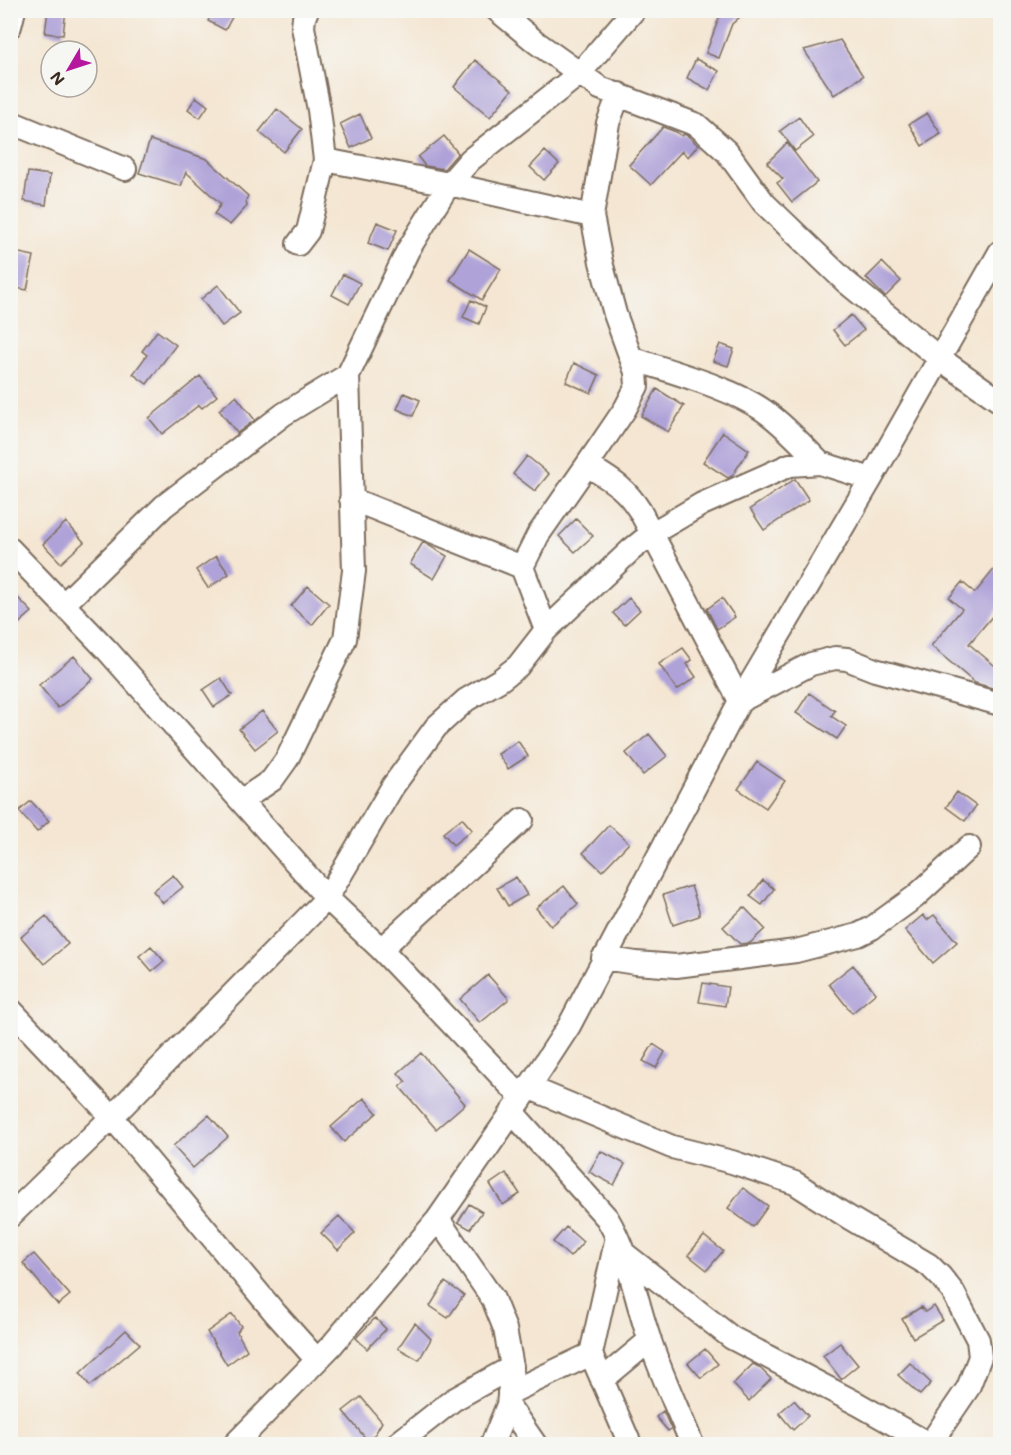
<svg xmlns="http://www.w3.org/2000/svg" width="1011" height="1455" font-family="Mali,sans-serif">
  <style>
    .building { fill: #afa2d8 }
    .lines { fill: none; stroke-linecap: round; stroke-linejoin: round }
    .street-casing { stroke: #7c6c5d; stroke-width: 26 }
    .street { stroke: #fff; stroke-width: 22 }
  </style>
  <rect width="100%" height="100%" fill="#f6f6f2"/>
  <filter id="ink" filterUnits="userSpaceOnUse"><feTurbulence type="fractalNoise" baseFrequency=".0167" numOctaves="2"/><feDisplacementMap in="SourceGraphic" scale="12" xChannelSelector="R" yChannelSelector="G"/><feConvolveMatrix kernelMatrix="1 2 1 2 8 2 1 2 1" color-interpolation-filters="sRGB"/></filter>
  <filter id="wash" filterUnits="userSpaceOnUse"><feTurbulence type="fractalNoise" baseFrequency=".008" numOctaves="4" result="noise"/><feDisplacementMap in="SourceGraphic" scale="24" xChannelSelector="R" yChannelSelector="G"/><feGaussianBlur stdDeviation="1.35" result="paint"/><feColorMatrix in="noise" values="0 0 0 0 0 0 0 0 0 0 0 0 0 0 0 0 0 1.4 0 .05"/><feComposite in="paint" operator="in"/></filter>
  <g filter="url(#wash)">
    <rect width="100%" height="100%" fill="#f4e6d2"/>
    <g id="blocks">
      <path class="building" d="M 48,10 L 66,10 L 63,35 L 45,33 Z
        M 213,10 L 236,10 L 225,30 L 208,21 Z
        M 722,10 L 748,10 L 732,24 L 719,58 L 706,53 Z
        M 840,40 L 863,76 L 834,95 L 804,50 Z
        M 696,59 L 719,71 L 709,90 L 687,78 Z
        M 475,60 L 512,90 L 490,117 L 454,87 Z
        M 196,97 L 208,106 L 200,118 L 188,109 Z
        M 277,109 L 302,129 L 284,152 L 259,132 Z
        M 927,113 L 941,134 L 922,146 L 909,124 Z
        M 360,114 L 371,138 L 351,148 L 340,124 Z
        M 799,117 L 813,137 L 795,151 L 780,131 Z
        M 663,127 L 676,132 L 682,136 L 684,134 L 688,136 L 698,145 L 688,157 L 682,151 L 651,185 L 629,165 Z
        M 444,136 L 458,153 L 444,169 L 425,166 L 418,157 Z
        M 150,140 L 207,159 L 248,196 L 246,200 L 247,206 L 230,225 L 214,214 L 221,204 L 186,172 L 181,186 L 139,173 Z
        M 787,143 L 817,182 L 792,202 L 777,183 L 783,179 L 767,163 Z
        M 545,151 L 559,164 L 544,180 L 530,167 Z
        M 28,172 L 50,175 L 46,205 L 24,201 Z
        M 377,222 L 397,230 L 388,251 L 368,243 Z
        M 469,249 L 501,269 L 482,300 L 450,280 Z
        M 10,251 L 34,256 L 27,290 L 10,287 Z
        M 882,262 L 901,281 L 885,297 L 866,278 Z
        M 343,274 L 360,283 L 349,304 L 332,295 Z
        M 218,285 L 240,313 L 222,326 L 201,299 Z
        M 471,300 L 486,307 L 479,324 L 463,317 Z
        M 851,315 L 864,330 L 845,345 L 833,330 Z
        M 157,331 L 176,345 L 147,384 L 133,374 L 147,355 L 142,351 Z
        M 720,344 L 734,349 L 728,366 L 713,361 Z
        M 574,363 L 599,375 L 591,393 L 566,382 Z
        M 200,376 L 217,396 L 202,408 L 199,405 L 162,434 L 149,418 Z
        M 657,389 L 684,406 L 668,432 L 641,416 Z
        M 404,393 L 420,400 L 413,416 L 397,409 Z
        M 236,396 L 255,420 L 237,433 L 219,410 Z
        M 723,432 L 749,450 L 732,476 L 728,478 L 703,462 Z
        M 527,456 L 549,474 L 535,491 L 513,474 Z
        M 795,479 L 809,500 L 764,530 L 750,509 Z
        M 576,519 L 593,536 L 575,552 L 559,536 Z
        M 66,522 L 84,542 L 61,563 L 43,544 Z
        M 423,542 L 447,556 L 434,579 L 410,564 Z
        M 216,556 L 229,574 L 208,588 L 196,570 Z
        M 1000,562 L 1000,607 L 969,644 L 1000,670 L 1000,687 L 999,690 L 975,683 L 931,646 L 962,609 L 949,598 L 962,582 L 975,593 Z
        M 308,586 L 329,604 L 312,625 L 291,606 Z
        M 10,590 L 32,612 L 10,631 Z
        M 629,598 L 640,610 L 624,625 L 613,613 Z
        M 722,598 L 735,617 L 717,629 L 707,609 Z
        M 683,648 L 692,660 L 687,664 L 696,677 L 677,690 L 659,664 Z
        M 74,656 L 93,679 L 58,708 L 39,685 Z
        M 221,678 L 232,695 L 214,707 L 203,690 Z
        M 809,693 L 835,711 L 831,716 L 846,726 L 837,739 L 796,713 Z
        M 262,711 L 278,731 L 255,749 L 239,729 Z
        M 649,734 L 667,756 L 643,775 L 626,753 Z
        M 518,741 L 528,756 L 508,769 L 498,754 Z
        M 757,762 L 785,781 L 766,808 L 738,789 Z
        M 957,792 L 976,806 L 965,821 L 946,807 Z
        M 31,801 L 49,821 L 37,832 L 19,811 Z
        M 462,818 L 472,830 L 453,845 L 443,833 Z
        M 609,825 L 629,843 L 602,871 L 583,853 Z
        M 173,875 L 183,887 L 163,903 L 153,891 Z
        M 516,877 L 527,895 L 508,906 L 497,888 Z
        M 763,880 L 774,889 L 762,905 L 750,896 Z
        M 564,886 L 578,904 L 551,926 L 536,908 Z
        M 691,886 L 699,910 L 699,916 L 673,925 L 663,895 Z
        M 744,907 L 765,929 L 750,943 L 740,944 L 723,927 Z
        M 923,915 L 927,920 L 934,915 L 957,942 L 933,963 L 905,930 Z
        M 46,916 L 68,944 L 44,964 L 21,937 Z
        M 151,946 L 164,961 L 152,971 L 139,956 Z
        M 853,965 L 876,993 L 852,1013 L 829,984 Z
        M 488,975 L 509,999 L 480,1023 L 460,999 Z
        M 703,983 L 728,987 L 725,1006 L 699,1002 Z
        M 653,1044 L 665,1052 L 656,1068 L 643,1061 Z
        M 421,1053 L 465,1104 L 436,1129 L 400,1087 L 406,1082 L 398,1073 Z
        M 364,1098 L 377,1113 L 344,1142 L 331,1127 Z
        M 209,1115 L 228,1137 L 193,1168 L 173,1146 Z
        M 601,1151 L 625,1164 L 614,1185 L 589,1172 Z
        M 506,1173 L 520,1194 L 503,1205 L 490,1184 Z
        M 743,1188 L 768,1206 L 753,1227 L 728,1208 Z
        M 469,1204 L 482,1212 L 470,1229 L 458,1222 Z
        M 339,1216 L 355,1233 L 338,1250 L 321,1233 Z
        M 566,1227 L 583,1242 L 570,1257 L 553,1242 Z
        M 704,1236 L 723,1251 L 707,1270 L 688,1255 Z
        M 34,1254 L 70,1295 L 58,1305 L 23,1263 Z
        M 445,1282 L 464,1295 L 448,1318 L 430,1306 Z
        M 934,1306 L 943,1320 L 913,1338 L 902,1319 L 921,1307 L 925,1312 Z
        M 232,1314 L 241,1326 L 237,1332 L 247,1350 L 227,1365 L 207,1332 Z
        M 375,1318 L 386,1329 L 367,1349 L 356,1338 Z
        M 415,1323 L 431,1339 L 419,1360 L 398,1348 Z
        M 126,1330 L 140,1344 L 90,1386 L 80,1373 Z
        M 840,1343 L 858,1365 L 841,1379 L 823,1356 Z
        M 705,1349 L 718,1364 L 701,1378 L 688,1363 Z
        M 910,1363 L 931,1383 L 920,1395 L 898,1375 Z
        M 753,1364 L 759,1367 L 771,1379 L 749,1401 L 733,1384 Z
        M 361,1397 L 382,1422 L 375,1434 L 367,1440 L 343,1411 Z
        M 794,1400 L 808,1416 L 793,1430 L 779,1413 Z
        M 663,1411 L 671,1429 L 668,1431 L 656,1417 Z"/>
    </g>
  </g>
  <g filter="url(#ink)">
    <use href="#blocks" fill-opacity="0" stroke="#7c6c5d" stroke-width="1.5"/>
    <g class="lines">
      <g class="street-casing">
        <path id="street" d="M 497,10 L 537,43 L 600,88 L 697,125 L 727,152 L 764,203 L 846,282 L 939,358 L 1000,401
          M 10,26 L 14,10
          M 10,122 L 125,169
          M 325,160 L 449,184 L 592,216
          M 298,244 L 308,231 L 325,160 L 319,110 L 303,27 L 304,18 L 307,10
          M 631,358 C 671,372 729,387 763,410 C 785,425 802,445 820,463
          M 587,465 C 611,480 625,487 640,511 L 740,701 L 811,664 L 835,658 L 847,659 L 875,670 L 1000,704
          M 351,499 L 522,567 L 546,630
          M 10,549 L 108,651 L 327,898 L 381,949 L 522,1098
          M 522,567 L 538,535 L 587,465 L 625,409 L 637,386 L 636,372 L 615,314 L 601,262 L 592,216 L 608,123 L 619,94
          M 63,605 L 164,506 L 284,414 L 348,375
          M 241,801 L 272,780 L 287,759 L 345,639 L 354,571 L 348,375 L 408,250 L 449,184 L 470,160 L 579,74 L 634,10
          M 381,949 L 522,820
          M 603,958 L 636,963 L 676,966 L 796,951 L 858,935 L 872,928 L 915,897 L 969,847
          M 10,1009 L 112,1117 L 276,1314 L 317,1360
          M 528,1087 L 672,1147 L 732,1162 L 795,1183 L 848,1217 L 929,1265 L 941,1277 L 953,1292 L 978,1340 L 980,1357 L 968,1388 L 930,1444
          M 512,1112 L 607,1218 C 630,1256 635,1299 650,1341 C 662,1376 678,1410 692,1444
          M 10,1216 L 112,1117 L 327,898 L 393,786 L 436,727 L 466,700 L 500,680 L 518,666 L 546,630 L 631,550 L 651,534 L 702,504 L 790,465 L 820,463 L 871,479
          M 438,1219 L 493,1299 L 505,1329 L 512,1367 L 508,1405 L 492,1444
          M 617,1237 L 591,1354 L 630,1444
          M 626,1255 L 732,1338 L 858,1404 L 929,1444
          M 602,1380 L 650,1340
          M 509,1393 L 591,1354
          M 508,1405 L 535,1444
          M 235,1444 L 332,1345 L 438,1219 L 522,1098 L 569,1026 L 740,701 L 871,479 L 1000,252
          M 397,1444 L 453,1400 L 512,1367"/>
      </g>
      <use href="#street" class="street"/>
    </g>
  </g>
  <rect width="1011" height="1455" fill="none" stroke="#f6f6f2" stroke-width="36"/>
  <g transform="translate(69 69) rotate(231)"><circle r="28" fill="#f6f6f2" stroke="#aba49d" stroke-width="1.5"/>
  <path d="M0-4.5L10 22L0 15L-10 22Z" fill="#b5179e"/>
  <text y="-9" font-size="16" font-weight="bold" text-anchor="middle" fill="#3b2a1e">N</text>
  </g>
</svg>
